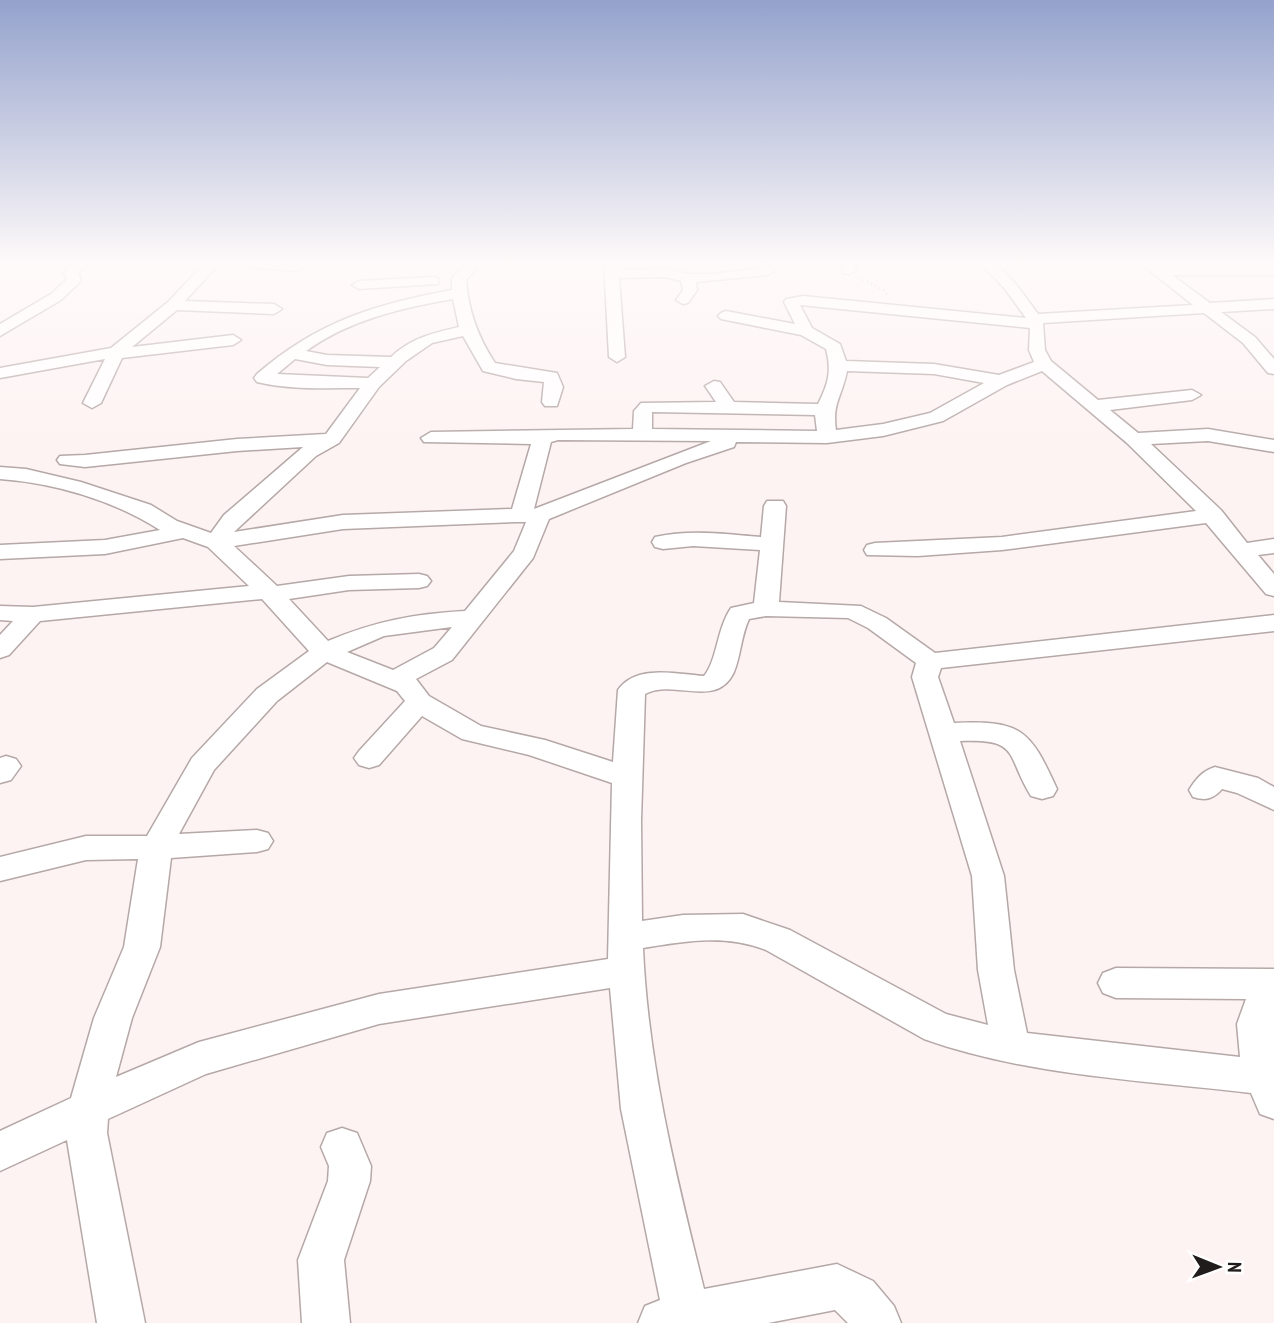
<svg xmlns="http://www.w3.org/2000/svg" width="1274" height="1323" font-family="'PT Sans Narrow',sans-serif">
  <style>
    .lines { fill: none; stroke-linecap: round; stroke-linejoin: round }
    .minor-casing { stroke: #b5a8a7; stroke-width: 3 }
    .path { stroke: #a59d9d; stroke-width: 2; stroke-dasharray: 1 3.5; stroke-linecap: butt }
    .minor { fill: #fff; fill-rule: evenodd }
  </style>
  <rect width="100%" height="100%" fill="#fef3f3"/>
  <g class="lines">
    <g class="minor-casing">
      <path id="minor" d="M 73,263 L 88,263 L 78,274 L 81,280 L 79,283 L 61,300 L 0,336 L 0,324 L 51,294 L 67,279 L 64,273 Z
        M 205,263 L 220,263 L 185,301 L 274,304 L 282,309 L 274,314 L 177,310 L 132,347 L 233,335 L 241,340 L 233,345 L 122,358 L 101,403 L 92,408 L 83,403 L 105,359 L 0,378 L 0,368 L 111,348 L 168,302 Z
        M 239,263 L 299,263 L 304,267 L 297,271 L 246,267 Z
        M 467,263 L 483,263 L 466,279 C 468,311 478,337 495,363 L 557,373 L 563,387 L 557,406 L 545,406 L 542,402 L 544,382 L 516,379 L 483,371 L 463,336 L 432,343 L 406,361 L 379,387 L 339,443 L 316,456 L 234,532 L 343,515 L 512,509 L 531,444 L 424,442 L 421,438 L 431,432 L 633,429 L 634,411 L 641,403 L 716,402 L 705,386 L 714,381 L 720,382 L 734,402 L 818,404 C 828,385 832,371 826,349 L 801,335 L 721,319 L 718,316 L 721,313 L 726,311 L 795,324 L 784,302 L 786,299 L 803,296 L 1026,318 L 1005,289 L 980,263 L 995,263 L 1015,283 L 1038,314 L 1193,305 L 1140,263 L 1156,263 L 1161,267 L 1274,267 L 1274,275 L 1172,275 L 1210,303 L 1274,299 L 1274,309 L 1221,312 L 1255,337 L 1274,359 L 1274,374 L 1268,373 L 1243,343 L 1204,313 L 1043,323 L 1045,350 L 1051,361 L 1098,400 L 1192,390 L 1201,395 L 1192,400 L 1110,410 L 1138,433 L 1208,429 L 1274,440 L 1274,452 L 1208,441 L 1151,444 L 1221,510 L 1247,543 L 1274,539 L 1274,553 L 1258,555 L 1274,574 L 1274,596 L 1266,594 L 1206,523 L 1002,550 L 918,556 L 867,555 L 864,550 L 867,545 L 875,543 L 1002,537 L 1196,511 L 1127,443 L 1042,371 L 1007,385 L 943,421 L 883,436 L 827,443 L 736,442 L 734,447 L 686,463 L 549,519 L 533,558 L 452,660 L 416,679 L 429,696 L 481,726 L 545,740 L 613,762 L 618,690 C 636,664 677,674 704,676 C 717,661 717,628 731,608 L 754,603 L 760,550 L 693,546 L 663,549 L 655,547 L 652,542 L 655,537 C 690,529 726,534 761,537 L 764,506 L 767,501 L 783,501 L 786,506 L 779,602 L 861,606 L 886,618 L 935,653 L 1274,615 L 1274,631 L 941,668 L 938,677 L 954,723 C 1022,720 1030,730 1057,789 L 1053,796 L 1042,799 L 1031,796 C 1005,754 1021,739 960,741 L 1004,876 L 1014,970 L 1027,1033 L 1240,1057 L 1237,1024 L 1246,999 L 1116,998 L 1103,993 L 1098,983 L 1103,973 L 1116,968 L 1274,969 L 1274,1119 L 1260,1114 L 1251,1093 C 1142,1080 1028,1076 924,1039 L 766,950 C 725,934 686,941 643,948 C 648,1064 676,1176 704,1289 L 837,1264 L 873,1281 L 894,1306 L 901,1323 L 848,1323 L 835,1310 L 768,1323 L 638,1323 L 645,1306 L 660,1300 L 621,1109 L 610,988 L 379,1024 L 206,1074 L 108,1119 L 107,1133 L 145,1323 L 97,1323 L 67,1140 L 0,1171 L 0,1131 L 71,1098 L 94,1018 L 124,947 L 138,859 L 86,860 L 0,881 L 0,857 L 86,836 L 147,836 L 192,758 L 257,689 L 309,651 L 262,599 L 40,621 L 9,655 L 0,658 L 0,635 L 13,621 L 0,620 L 0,606 L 33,607 L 249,586 L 208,547 L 183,538 L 105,554 L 0,559 L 0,545 L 105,540 L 160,530 C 113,500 55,483 0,479 L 0,467 L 26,469 L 81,482 L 151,505 L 177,521 L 211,533 L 224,515 L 303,447 L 237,451 L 85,467 L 60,464 L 57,460 L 60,456 L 85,455 L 237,439 L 326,434 L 360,388 C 326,388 290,390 257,382 L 254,378 L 257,374 C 317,322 375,304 452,290 L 452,278 ZM 453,299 L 459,327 C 433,333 411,338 391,357 L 327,355 L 306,351 C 349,320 401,308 453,299 ZM 800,305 L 1030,328 L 1029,350 L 1034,362 L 999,375 L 934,364 L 846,361 L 840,344 L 812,328 ZM 295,359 L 327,365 L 380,367 L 368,378 L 277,374 ZM 847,371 L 934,374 L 984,383 L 930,413 L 883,424 L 836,430 C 832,403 842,397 847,371 ZM 652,412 L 815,415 L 817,431 L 652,429 ZM 558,440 L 711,441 L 534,509 L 551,442 ZM 516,522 L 526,522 L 514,551 L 465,611 C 413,614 376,621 328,641 L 289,599 L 349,590 L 419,588 L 427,586 L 431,581 L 427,576 L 419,574 L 349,576 L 277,586 L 234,546 L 343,529 ZM 766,616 L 848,618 L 868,628 L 916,663 L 912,677 L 972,876 L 978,970 L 988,1025 L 946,1014 L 790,930 L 743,914 L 683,915 L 642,921 L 641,821 L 645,694 C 674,678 716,710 734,672 C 741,655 741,636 749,619 ZM 452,627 L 434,648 L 393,670 L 347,652 L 384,636 ZM 327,662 L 397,691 L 405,701 L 359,751 L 354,758 L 359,765 L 369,768 L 379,765 L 422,716 L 462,739 L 529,755 L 612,783 L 608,959 L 379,994 L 199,1042 L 116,1077 L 132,1018 L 160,947 L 171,858 L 257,852 L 268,849 L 273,841 L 268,833 L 257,830 L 179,834 L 214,770 L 277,701 Z
        M 604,263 L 618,263 L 618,270 L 666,269 L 688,274 L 714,274 L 768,267 L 775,271 L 768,275 L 696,282 L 697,290 L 688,303 L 683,304 L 676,300 L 683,290 L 681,281 L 666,277 L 619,278 L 625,357 L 617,362 L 609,357 Z
        M 839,263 L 853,263 L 856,270 L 849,274 L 844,273 Z
        M 433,277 L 438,278 L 438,284 L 359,289 L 352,285 L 359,281 Z
        M 6,756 L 16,759 L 21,766 L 11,780 L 0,783 L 0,758 Z
        M 1215,767 L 1258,778 L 1274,787 L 1274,810 L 1237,793 L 1222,789 C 1213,799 1206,801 1193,797 L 1189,790 C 1196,779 1202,771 1215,767 Z
        M 342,1128 L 357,1133 L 371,1166 L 370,1181 L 344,1260 L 350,1323 L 302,1323 L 298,1260 L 328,1181 L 329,1166 L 321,1147 L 327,1133 Z"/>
    </g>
    <path class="path" d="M 859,278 L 884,290 L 887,295"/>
    <use href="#minor" class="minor"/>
  </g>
  <linearGradient id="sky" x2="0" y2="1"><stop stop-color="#94a2cc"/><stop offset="0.59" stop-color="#fffafa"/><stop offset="1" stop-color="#fffafa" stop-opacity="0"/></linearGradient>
  <rect width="1274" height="448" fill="url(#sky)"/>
  <g transform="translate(1218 1267) rotate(91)" stroke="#ffffff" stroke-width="5" paint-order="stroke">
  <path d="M0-5L12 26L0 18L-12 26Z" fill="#211c1c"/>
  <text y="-10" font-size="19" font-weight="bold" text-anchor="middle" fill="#211c1c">N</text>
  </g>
</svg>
